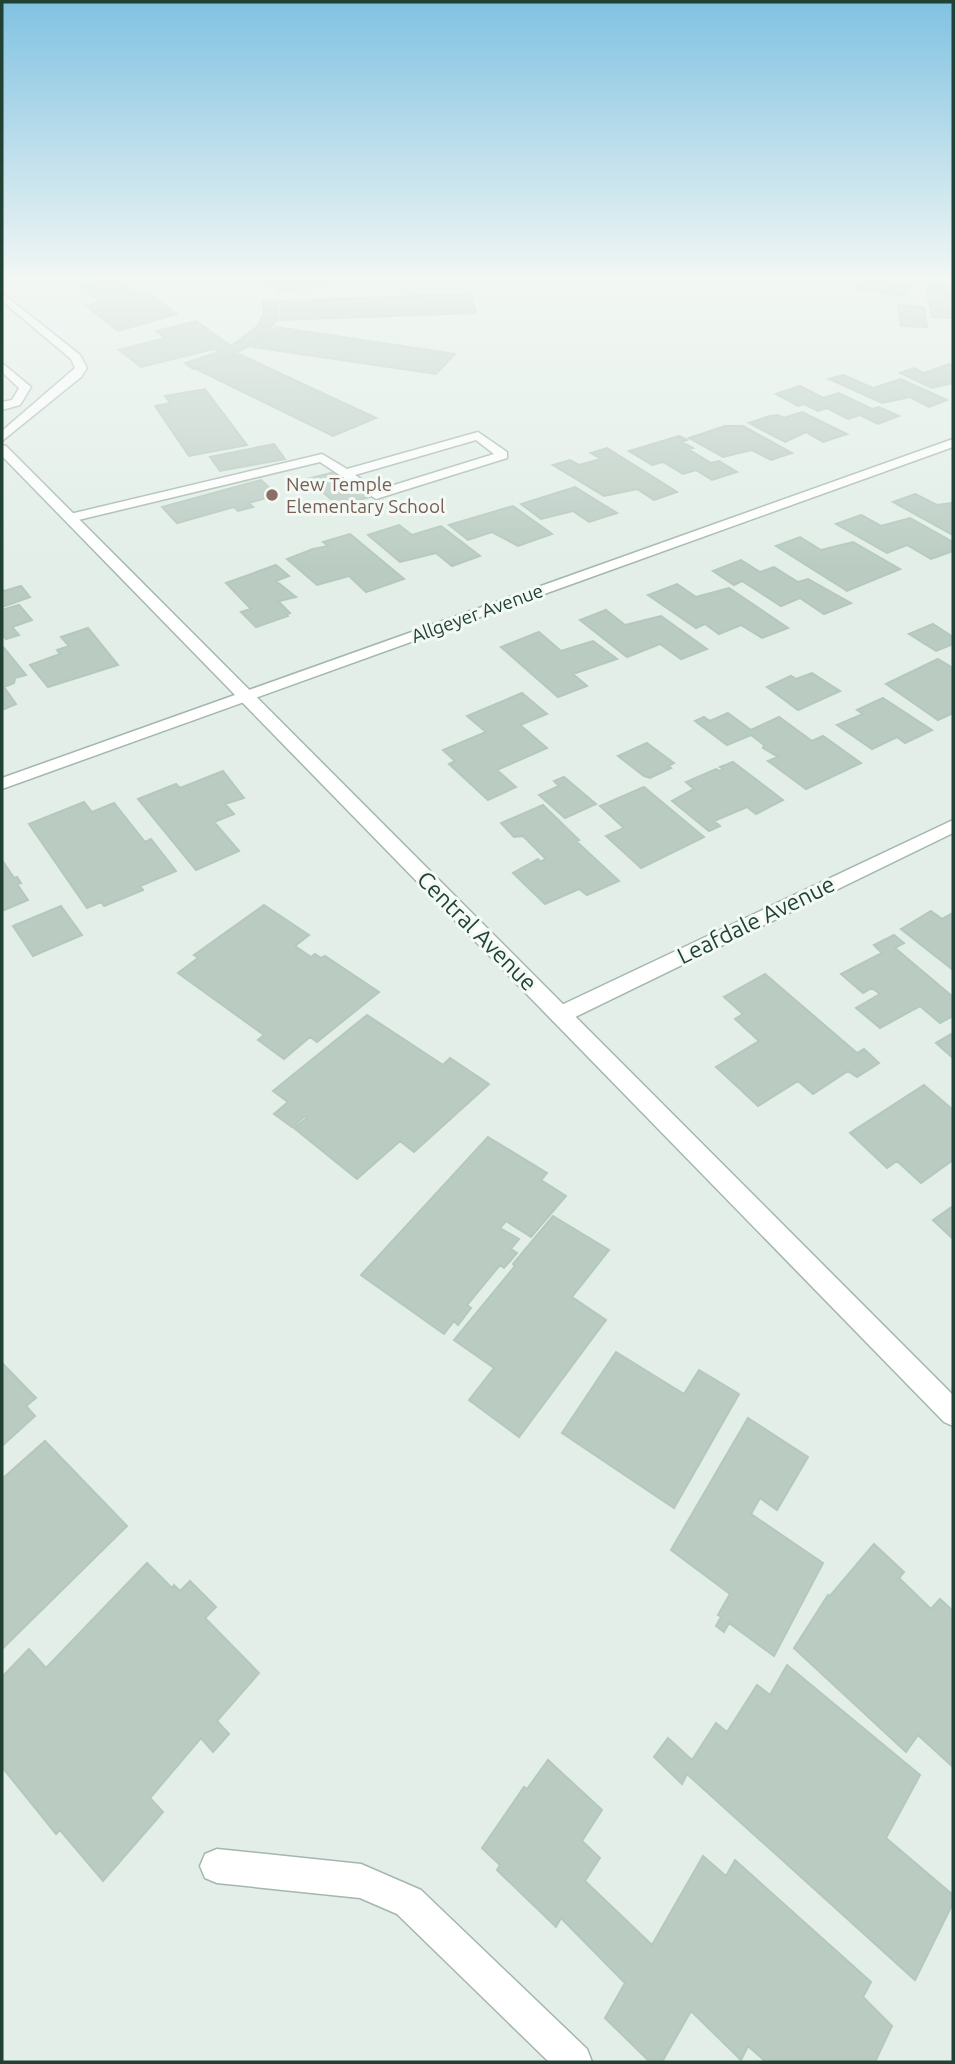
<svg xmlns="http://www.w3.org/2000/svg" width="955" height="2064" font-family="Ubuntu,sans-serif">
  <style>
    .building { fill: #baccc2; stroke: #b4c8bd; stroke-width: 2 }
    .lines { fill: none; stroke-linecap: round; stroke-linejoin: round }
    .service-casing { stroke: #a4b7ad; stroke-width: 3 }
    .minor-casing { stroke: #a4b7ad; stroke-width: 3 }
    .tertiary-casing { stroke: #a4b7ad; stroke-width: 3 }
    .service { fill: #fff; fill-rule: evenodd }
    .minor { fill: #fff; fill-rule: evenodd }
    .tertiary { fill: #fff; fill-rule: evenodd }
    .education-dot { fill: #8d6e63; stroke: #f3faf5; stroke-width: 2.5 }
    .labels { text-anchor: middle; stroke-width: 6; stroke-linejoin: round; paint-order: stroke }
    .far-education-label { font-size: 19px; fill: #785e54; stroke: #f3faf5; text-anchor: start }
    .far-street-label { font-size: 19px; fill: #204133; stroke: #f3faf5 }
    .street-label { font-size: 23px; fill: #204133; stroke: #f3faf5 }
  </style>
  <rect width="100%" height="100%" fill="#e2eee7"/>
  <path class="building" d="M 111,279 L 117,279 L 140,295 L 148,293 L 177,314 L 118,331 L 86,306 L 101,302 L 79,286 Z
    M 260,279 L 349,279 L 281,293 Z
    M 868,279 L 891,280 L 889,283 L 911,287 L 902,296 L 857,289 Z
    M 925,284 L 948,286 L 950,293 L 953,294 L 953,318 L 932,317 Z
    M 471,294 L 476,313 L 280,320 L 281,301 Z
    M 278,301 L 277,320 L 266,334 L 250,346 L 216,362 L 193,369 L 185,363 L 219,352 L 214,349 L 141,367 L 119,350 L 165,338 L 156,331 L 196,321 L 231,346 L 258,326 L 264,312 L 263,302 Z
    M 898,305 L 924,307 L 927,327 L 901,326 Z
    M 276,327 L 455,354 L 436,374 L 253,347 Z
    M 239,354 L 376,418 L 333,436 L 196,369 Z
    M 949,364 L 953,366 L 953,383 L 932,388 L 900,373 L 914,368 L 924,373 Z
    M 843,375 L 873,388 L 901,379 L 947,400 L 929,407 L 910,397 L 882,403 L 829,379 Z
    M 800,386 L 823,398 L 839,393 L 872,409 L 879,407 L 899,416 L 878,424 L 860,415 L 848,419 L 827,408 L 818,411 L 804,404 L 798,406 L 776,394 Z
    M 205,389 L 247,445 L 189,456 L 155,406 L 170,403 L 165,396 Z
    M 802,412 L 847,434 L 823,442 L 806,432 L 785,442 L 749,423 L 770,416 L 778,415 L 784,418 Z
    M 725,426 L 743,426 L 792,453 L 771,460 L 752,450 L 723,457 L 689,438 Z
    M 679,436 L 687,440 L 682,442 L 693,448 L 688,449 L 711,463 L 719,461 L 737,472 L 712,480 L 696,470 L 683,474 L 663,462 L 652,465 L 629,451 Z
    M 274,444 L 285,459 L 220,471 L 210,457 Z
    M 607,448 L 677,492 L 654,500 L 637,489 L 604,496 L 553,465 L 570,460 L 579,465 L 601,459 L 591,453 Z
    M 338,471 L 370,497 L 339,506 L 307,479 Z
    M 261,480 L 277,495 L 249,503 L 253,507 L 238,511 L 234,507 L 177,523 L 162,507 Z
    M 575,487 L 617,513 L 589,522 L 573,511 L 541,519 L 521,504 Z
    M 915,494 L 937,505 L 953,503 L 953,535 L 893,502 Z
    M 513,506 L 552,534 L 518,546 L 492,532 L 468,540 L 449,525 Z
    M 861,515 L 881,526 L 910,518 L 953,542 L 953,551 L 931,559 L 907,545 L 887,553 L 836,524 Z
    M 399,525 L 412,535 L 441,526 L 480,556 L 452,566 L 436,553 L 400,562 L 368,535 Z
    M 350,534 L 404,579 L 366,592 L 349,576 L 317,585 L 287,559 L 313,549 L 328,546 L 323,542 Z
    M 800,537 L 821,550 L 853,542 L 900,569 L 847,591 L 776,546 Z
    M 741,560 L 760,572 L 774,567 L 798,582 L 808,579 L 851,603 L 824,614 L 800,598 L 781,606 L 742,581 L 734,585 L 713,571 Z
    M 276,565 L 289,576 L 276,581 L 296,597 L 275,602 L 278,601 L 290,613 L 287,614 L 288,616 L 256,627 L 241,612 L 251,609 L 226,583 Z
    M 677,584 L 696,597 L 729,588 L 788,628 L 762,638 L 741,625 L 719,634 L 705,624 L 696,628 L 648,595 Z
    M 21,586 L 30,597 L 2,607 L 2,589 L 4,591 Z
    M 19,605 L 32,620 L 12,627 L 19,635 L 6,639 L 2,634 L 2,610 Z
    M 606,610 L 625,625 L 661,616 L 707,649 L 681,659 L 660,644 L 627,657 L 580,620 Z
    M 933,624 L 953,637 L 953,644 L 936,651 L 909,634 Z
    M 88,628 L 118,665 L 48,687 L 30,665 L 60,654 L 57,650 L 69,646 L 61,637 Z
    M 539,632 L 561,651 L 593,641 L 617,659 L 573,674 L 587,686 L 558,697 L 501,647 Z
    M 4,648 L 26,675 L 15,678 L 14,683 L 4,687 L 16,704 L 2,710 L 2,649 Z
    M 938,659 L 953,668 L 953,713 L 938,720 L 886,684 Z
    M 812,673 L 840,691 L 798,710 L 767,687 L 791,676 L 796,679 Z
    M 522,693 L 547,714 L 520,725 L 547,748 L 497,770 L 516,787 L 488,800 L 449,764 L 455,761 L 443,750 L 486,732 L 467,716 Z
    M 883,698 L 932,730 L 905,743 L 897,737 L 872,749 L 837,725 L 863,714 L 857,710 Z
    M 728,713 L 751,730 L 779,717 L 812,741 L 823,736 L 861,763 L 806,789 L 768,761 L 778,757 L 763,748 L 764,745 L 751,735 L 727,745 L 695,721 L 704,717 L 710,721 Z
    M 647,743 L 674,763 L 668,766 L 671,768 L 650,778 L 644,776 L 618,756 Z
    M 733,762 L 783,800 L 756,814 L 747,807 L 714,821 L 720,826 L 709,831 L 672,801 L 694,789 L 686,782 L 716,769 L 720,771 L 723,769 L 720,767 Z
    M 223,771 L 244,798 L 225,804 L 234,814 L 214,822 L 239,851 L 196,870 L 138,799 L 176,784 L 180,788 Z
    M 564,777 L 596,804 L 565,818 L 539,795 L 559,786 L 554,781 Z
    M 644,787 L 704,837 L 641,868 L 606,836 L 624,828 L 600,806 Z
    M 84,802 L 92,812 L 114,803 L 145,842 L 151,839 L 176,871 L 140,886 L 143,890 L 104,906 L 101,902 L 87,908 L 29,824 Z
    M 543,805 L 579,840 L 576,841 L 619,881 L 587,895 L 579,889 L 545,904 L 513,873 L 538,859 L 540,862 L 546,859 L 523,836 L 514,837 L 501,823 Z
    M 2,860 L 14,878 L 17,877 L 21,883 L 17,884 L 28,900 L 2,911 Z
    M 264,905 L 309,935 L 295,946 L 311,957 L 315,954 L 321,958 L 325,956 L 379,992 L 317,1042 L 310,1037 L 284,1059 L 258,1040 L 264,1035 L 178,973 L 198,958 L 194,955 Z
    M 61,906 L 82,935 L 33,956 L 13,926 Z
    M 931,911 L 942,919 L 953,913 L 953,970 L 901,929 Z
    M 894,935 L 904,943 L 895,948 L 953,997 L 953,1016 L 940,1023 L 920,1006 L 880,1028 L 856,1008 L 880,994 L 872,988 L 863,993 L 841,974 L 882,953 L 874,945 Z
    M 765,974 L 857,1053 L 864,1049 L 879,1063 L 857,1077 L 848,1071 L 813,1094 L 798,1081 L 758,1106 L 716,1067 L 759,1041 L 735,1019 L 743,1014 L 724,997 Z
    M 367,1015 L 443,1065 L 450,1058 L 489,1084 L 414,1152 L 400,1141 L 357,1179 L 294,1128 L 307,1118 L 305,1116 L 292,1127 L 274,1114 L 288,1102 L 273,1091 Z
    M 953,1033 L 953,1058 L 936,1043 Z
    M 924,1085 L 953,1110 L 953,1160 L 921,1183 L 897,1161 L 887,1168 L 850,1133 Z
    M 488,1137 L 547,1173 L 541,1180 L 566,1196 L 531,1237 L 506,1221 L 500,1228 L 519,1239 L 511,1249 L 517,1253 L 504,1268 L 500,1265 L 467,1305 L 471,1308 L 458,1325 L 454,1321 L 444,1334 L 361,1275 Z
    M 953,1206 L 953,1239 L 933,1220 Z
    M 553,1216 L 609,1250 L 572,1297 L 606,1320 L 519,1437 L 469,1400 L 494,1368 L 454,1340 L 515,1266 L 513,1264 Z
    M 616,1352 L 684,1394 L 699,1370 L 739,1394 L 674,1508 L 562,1433 Z
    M 2,1363 L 36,1398 L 26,1406 L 35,1416 L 2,1446 Z
    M 748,1418 L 808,1457 L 777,1510 L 760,1498 L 751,1514 L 823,1563 L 774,1656 L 729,1623 L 724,1632 L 716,1626 L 721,1617 L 718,1615 L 730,1594 L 671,1550 Z
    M 45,1441 L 127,1526 L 2,1649 L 2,1479 Z
    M 874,1544 L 904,1572 L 899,1578 L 931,1609 L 940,1599 L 953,1611 L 953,1767 L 918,1735 L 906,1752 L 794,1648 L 828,1595 L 830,1596 Z
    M 147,1563 L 172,1588 L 174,1585 L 180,1591 L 190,1581 L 216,1607 L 205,1618 L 259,1673 L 217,1721 L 229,1734 L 213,1752 L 201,1738 L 150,1798 L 163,1812 L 103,1881 L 60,1830 L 56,1834 L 2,1767 L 4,1763 L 2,1760 L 2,1677 L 29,1649 L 46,1668 Z
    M 787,1665 L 920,1775 L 886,1838 L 953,1895 L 953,1903 L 915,1980 L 687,1774 L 682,1784 L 654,1757 L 668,1738 L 692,1760 L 716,1723 L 727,1732 L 757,1685 L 770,1695 Z
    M 548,1760 L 602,1810 L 582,1841 L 600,1858 L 585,1881 L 652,1945 L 703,1856 L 726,1876 L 735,1860 L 871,1982 L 863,1997 L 892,2026 L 875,2062 L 766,2062 L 748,2046 L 741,2060 L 691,2011 L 662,2062 L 650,2062 L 605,2018 L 625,1983 L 561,1918 L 556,1927 L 497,1870 L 500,1865 L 482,1848 L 524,1787 L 527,1789 Z"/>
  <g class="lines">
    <g class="service-casing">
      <path id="service" d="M 2,293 L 80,355 L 87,368 L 81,377 L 2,441 L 2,431 L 75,368 L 71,359 L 2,301 Z
        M 2,363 L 31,387 L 20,405 L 2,410 L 2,402 L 12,400 L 19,388 L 2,372 Z
        M 478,432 L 507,452 L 507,458 L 376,499 L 320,462 L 70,522 L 63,518 L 70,514 L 322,454 L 347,469 ZM 476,440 L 494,454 L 378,490 L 355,475 Z
        M 217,1849 L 361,1864 L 421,1890 L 587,2049 L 592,2062 L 549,2062 L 397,1914 L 360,1898 L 217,1883 L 205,1878 L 200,1866 L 205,1854 Z"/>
    </g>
    <g class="minor-casing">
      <path id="minor" d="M 953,439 L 953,447 L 2,789 L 2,778 Z
        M 953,820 L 953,833 L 567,1021 L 560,1023 L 553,1021 L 550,1015 L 553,1009 Z"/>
    </g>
    <g class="tertiary-casing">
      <path id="tertiary" d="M 2,445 L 6,446 L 953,1395 L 953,1426 L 944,1422 L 2,456 Z"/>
    </g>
    <use href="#service" class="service"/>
    <use href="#minor" class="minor"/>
    <use href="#tertiary" class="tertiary"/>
  </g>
  <linearGradient id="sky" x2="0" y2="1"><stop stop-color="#80c2e2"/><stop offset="0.49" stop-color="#f2f7f4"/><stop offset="1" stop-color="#f2f7f4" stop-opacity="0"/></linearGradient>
  <rect width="955" height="568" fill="url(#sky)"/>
  <circle class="education-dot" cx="272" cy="495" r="7"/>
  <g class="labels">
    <g class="far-education-label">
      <text x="286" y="491">New Temple<tspan x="286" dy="22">Elementary School</tspan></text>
    </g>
    <g class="far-street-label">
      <text transform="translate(477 613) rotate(-20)" y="7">Allgeyer Avenue</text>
    </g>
    <g class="street-label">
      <text transform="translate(756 920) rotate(-26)" y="8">Leafdale Avenue</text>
      <text transform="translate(477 931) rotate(45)" y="8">Central Avenue</text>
    </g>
  </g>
  <rect width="955" height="2064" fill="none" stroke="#204133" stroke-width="7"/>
</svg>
